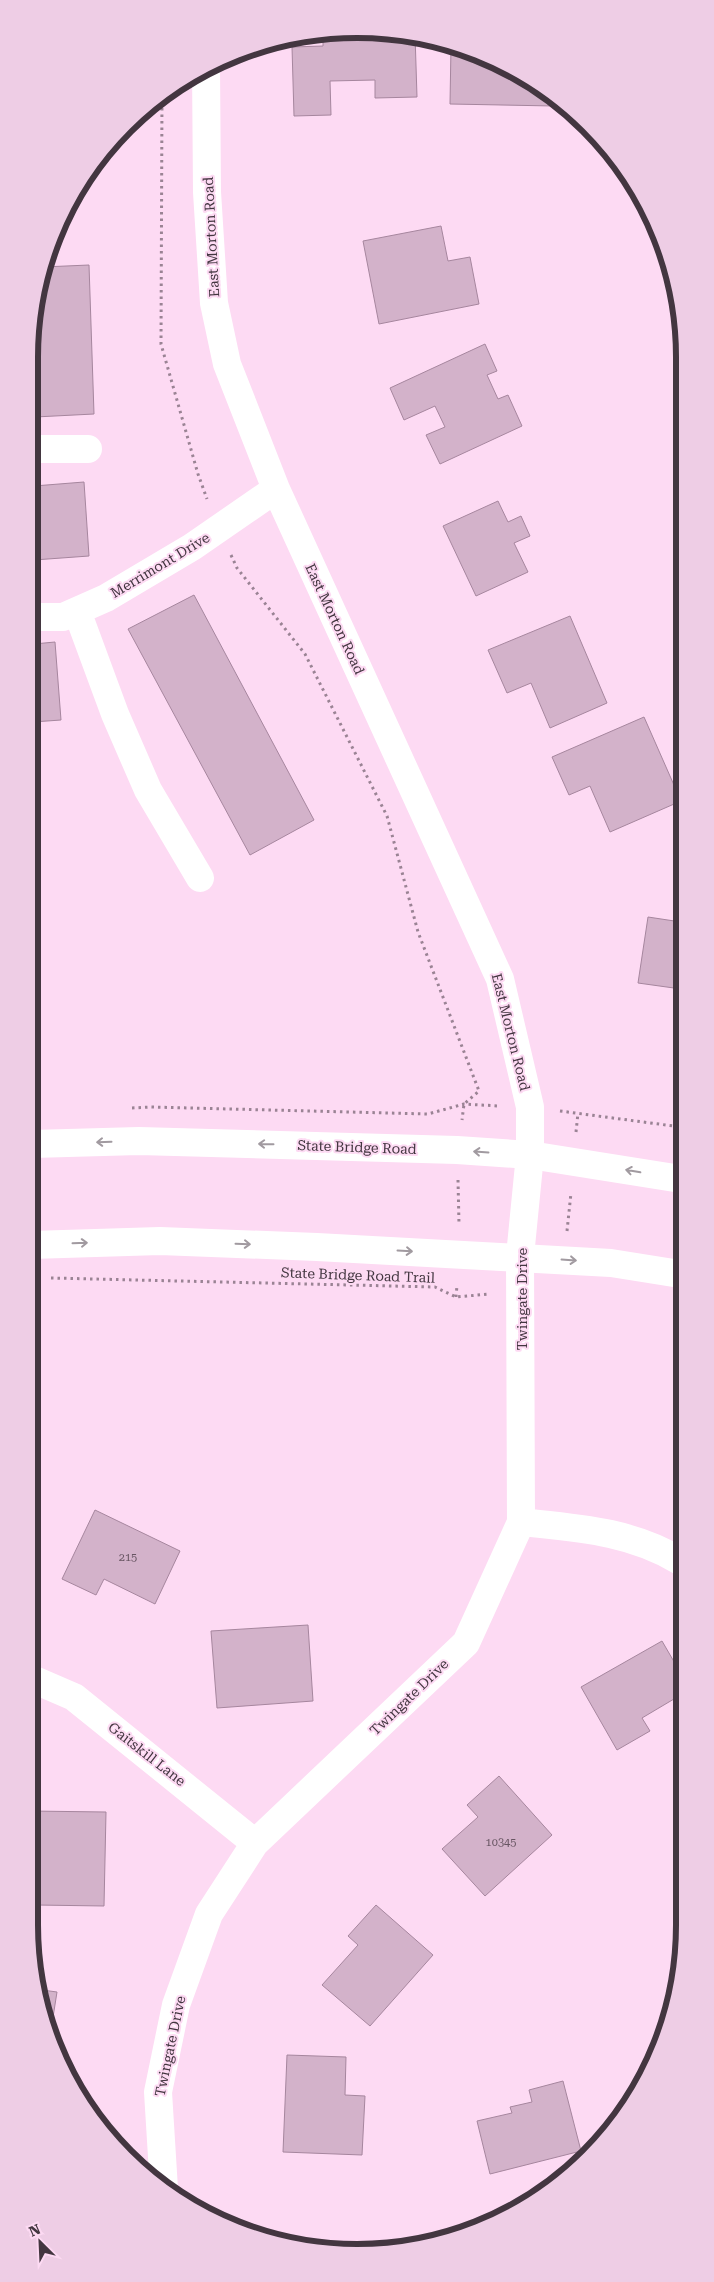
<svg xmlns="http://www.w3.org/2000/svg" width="714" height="2282" font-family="'Roboto Serif',serif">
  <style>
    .building { fill: #d3b2ca; stroke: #a6869e }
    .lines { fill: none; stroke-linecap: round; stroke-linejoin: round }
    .path { stroke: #9a8394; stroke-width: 3; stroke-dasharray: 2.5 4; stroke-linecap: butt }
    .minor { stroke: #fff; stroke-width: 28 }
    .highway { stroke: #fff; stroke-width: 28 }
    .oneway { stroke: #a19aa0 }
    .labels { text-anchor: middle; stroke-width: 4; stroke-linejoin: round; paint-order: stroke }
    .number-label { font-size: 11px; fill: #675562 }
    .street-label { font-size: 14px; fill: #433640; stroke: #fddaf3 }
    .rim { fill: none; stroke: #433640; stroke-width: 6 }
  </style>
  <rect width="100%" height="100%" fill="#fddaf3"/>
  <path class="building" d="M 357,29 L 415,34 L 417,97 L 375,98 L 375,80 L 330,81 L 331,115 L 294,116 L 292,47 L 323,46 L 323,32 Z
    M 451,46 L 521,73 L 553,99 L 553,106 L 450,104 Z
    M 441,226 L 448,261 L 470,257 L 479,304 L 379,324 L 363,241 Z
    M 89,265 L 94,414 L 35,417 L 35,293 L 43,267 Z
    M 485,344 L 497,371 L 487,375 L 498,399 L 508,395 L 522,426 L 440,464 L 426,435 L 445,427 L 435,406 L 404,420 L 390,388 Z
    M 84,482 L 89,556 L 34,560 L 34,486 Z
    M 498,501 L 508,522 L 521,516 L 530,536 L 514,543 L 528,572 L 476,596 L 443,526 Z
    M 194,595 L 314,820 L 250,855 L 128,629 Z
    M 570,616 L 607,703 L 550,728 L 531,683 L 507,693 L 488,650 Z
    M 55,642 L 61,720 L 33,722 L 34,644 Z
    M 644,717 L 681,801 L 610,832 L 590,786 L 569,795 L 552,757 Z
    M 648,917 L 681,922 L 681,989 L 638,983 Z
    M 95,1510 L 180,1551 L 155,1604 L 104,1579 L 96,1595 L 62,1579 Z
    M 308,1625 L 313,1701 L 217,1708 L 211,1631 Z
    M 662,1641 L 680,1672 L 679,1696 L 642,1718 L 650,1731 L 617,1750 L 581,1687 Z
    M 499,1776 L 552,1835 L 485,1896 L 442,1849 L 478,1817 L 467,1805 Z
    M 29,1811 L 106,1812 L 104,1906 L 36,1905 L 37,1885 L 29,1885 Z
    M 376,1905 L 433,1955 L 370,2026 L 322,1985 L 358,1945 L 348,1936 Z
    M 35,1989 L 57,1992 L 51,2030 L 47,2029 Z
    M 287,2055 L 346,2057 L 345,2095 L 365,2096 L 362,2155 L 283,2152 Z
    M 655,2060 L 647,2075 L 645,2062 Z
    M 563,2081 L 581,2151 L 490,2174 L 477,2121 L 512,2113 L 510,2107 L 532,2102 L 529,2090 Z"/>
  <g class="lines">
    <path class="path" d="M 162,95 L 161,344 L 198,474 L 207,499
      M 231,555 L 237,568 L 305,654 L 387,816 L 418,932 L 479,1091 L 464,1104 L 462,1120
      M 132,1108 L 151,1107 L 428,1114 L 464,1104 L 499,1106
      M 560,1111 L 681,1127
      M 576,1132 L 578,1113
      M 458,1180 L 459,1224
      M 567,1231 L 571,1193
      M 51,1278 L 435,1287 L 456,1297 L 489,1294
      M 456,1297 L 457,1285"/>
    <path class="minor" d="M 35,449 L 88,449
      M 77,611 L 115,714 L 148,790 L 200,878
      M 34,617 L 63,617 L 106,598 L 192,547 L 276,489
      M 521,1522 C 577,1528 631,1531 680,1561
      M 30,1678 L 74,1697 L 255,1843
      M 164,2189 L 158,2092 L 176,2005 L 209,1914 L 255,1843 L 466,1643 L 521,1522 L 520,1256 L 530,1155 L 530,1107 L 500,979 L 276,489 L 227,364 L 214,303 L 207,192 L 206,67"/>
    <path class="highway" d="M 32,1144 L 139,1141 L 457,1150 L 530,1155 L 681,1179
      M 31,1245 L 160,1241 L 317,1247 L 611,1263 L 680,1274"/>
  </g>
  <defs><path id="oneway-shaft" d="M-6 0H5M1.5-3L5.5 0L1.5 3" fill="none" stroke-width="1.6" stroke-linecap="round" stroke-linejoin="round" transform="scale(1.25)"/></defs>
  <g class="oneway">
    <use href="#oneway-shaft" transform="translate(104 1142) rotate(178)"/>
    <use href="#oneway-shaft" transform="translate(266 1144) rotate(-179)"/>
    <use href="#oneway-shaft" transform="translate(481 1152) rotate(-176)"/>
    <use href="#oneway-shaft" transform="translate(633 1171) rotate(-170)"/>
    <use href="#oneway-shaft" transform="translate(80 1243) rotate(-2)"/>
    <use href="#oneway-shaft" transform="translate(243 1244) rotate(2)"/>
    <use href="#oneway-shaft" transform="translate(405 1251) rotate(3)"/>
    <use href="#oneway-shaft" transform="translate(569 1260) rotate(4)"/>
  </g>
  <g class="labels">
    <g class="number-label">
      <text x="128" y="1561">215</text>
      <text x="501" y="1846">10345</text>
    </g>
    <g class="street-label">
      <text transform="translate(211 237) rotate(-93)" y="5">East Morton Road</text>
      <text transform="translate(160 565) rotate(-31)" y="5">Merrimont Drive</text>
      <text transform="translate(335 619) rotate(65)" y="5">East Morton Road</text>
      <text transform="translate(511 1032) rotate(76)" y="5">East Morton Road</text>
      <text transform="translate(357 1147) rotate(2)" y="5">State Bridge Road</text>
      <text transform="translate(358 1275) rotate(2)" y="5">State Bridge Road Trail</text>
      <text transform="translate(522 1299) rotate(-90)" y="5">Twingate Drive</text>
      <text transform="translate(409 1697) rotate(-44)" y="5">Twingate Drive</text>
      <text transform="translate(147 1754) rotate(38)" y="5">Gaitskill Lane</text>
      <text transform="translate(170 2046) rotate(-78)" y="5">Twingate Drive</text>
    </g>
  </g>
  <path d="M0 0H714V2282H0ZM357 38H357A319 319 0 0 1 676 357V1925A319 319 0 0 1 357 2244H357A319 319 0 0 1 38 1925V357A319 319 0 0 1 357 38Z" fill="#eecde5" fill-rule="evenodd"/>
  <path class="rim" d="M357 38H357A319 319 0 0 1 676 357V1925A319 319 0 0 1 357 2244H357A319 319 0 0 1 38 1925V357A319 319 0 0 1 357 38Z"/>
  <g transform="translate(40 2242) rotate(336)" stroke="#fddaf3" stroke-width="4" paint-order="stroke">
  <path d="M0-4L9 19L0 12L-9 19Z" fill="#433640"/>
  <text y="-8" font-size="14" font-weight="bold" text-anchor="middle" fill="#433640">N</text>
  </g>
</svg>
